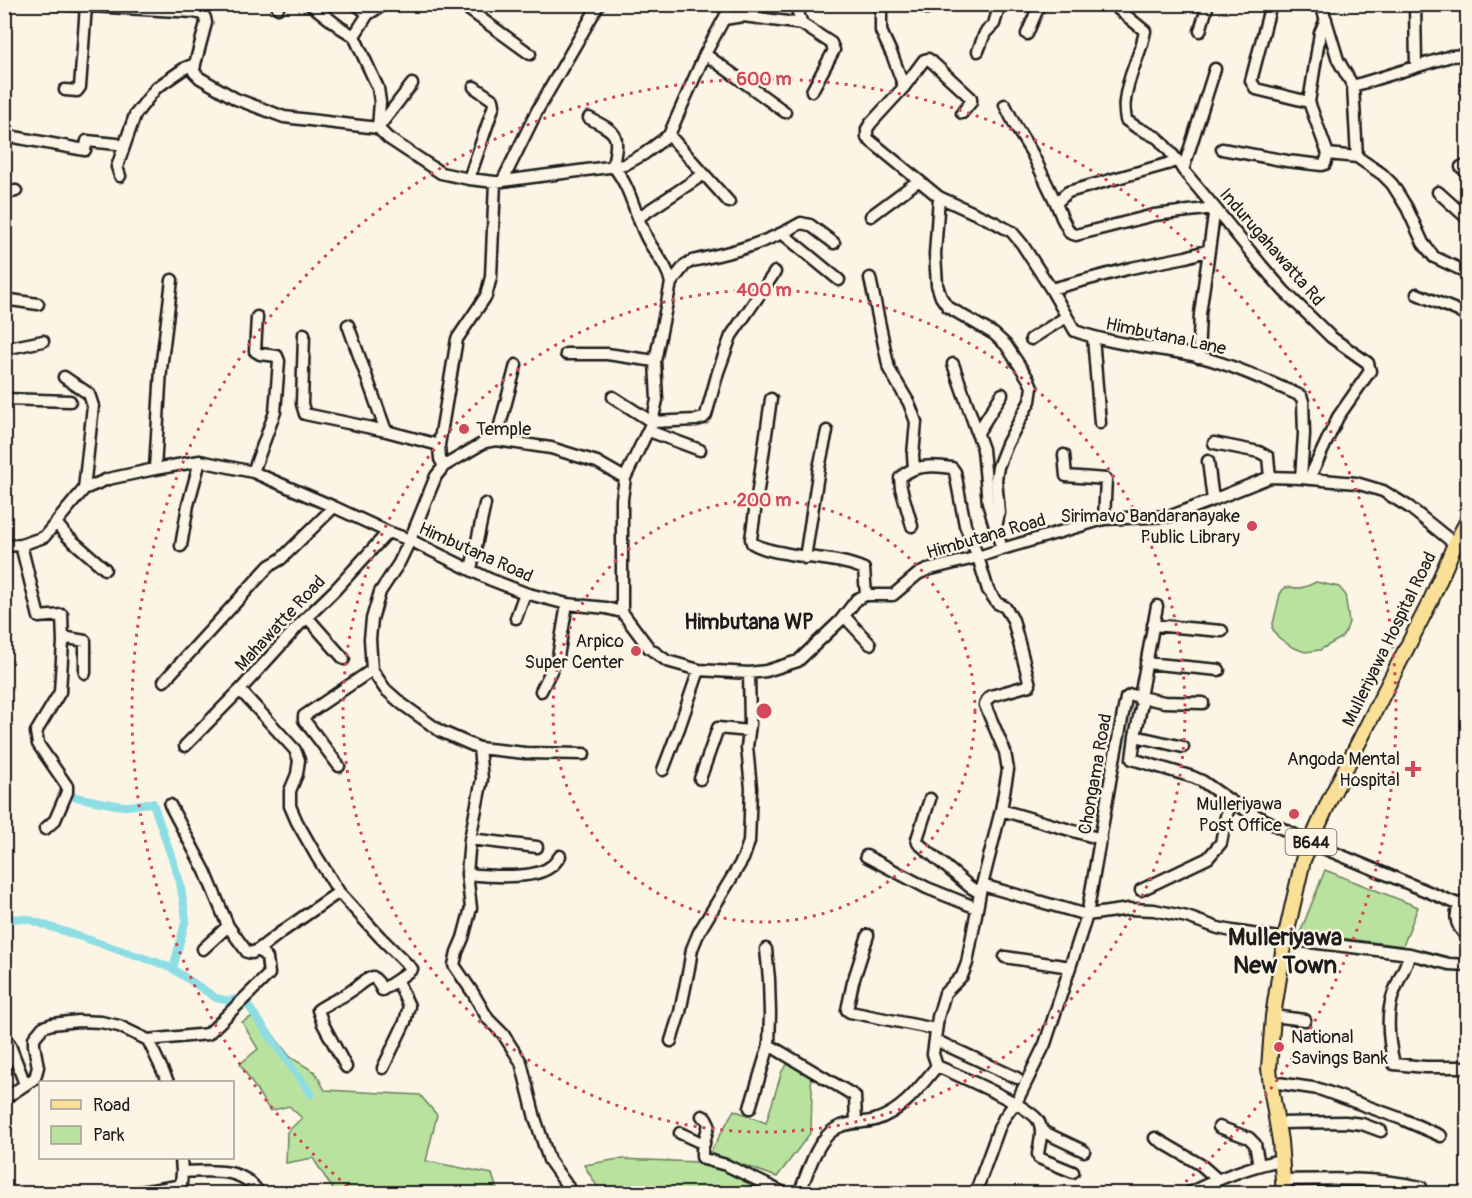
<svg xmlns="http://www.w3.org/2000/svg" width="1472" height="1198" font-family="Pangolin,sans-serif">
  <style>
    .green { fill: #b9e29e; stroke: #6a7f5d; stroke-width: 1.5 }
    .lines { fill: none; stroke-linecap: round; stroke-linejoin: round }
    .canal { stroke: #8cdde4; stroke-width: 8 }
    .minor-casing { stroke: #1c1c1c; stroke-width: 15 }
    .major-casing { stroke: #1c1c1c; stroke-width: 18 }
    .minor { stroke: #fcf5e5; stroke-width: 10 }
    .major { stroke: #fadf96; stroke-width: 14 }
    .ring { fill: none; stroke: #d1495b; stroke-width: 3; stroke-dasharray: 3 6 }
    .poi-dot { fill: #d1495b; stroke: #fcf5e5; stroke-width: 2 }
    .labels { text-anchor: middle; stroke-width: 5; stroke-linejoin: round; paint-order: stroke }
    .shield { fill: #fcf5e5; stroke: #5f5d58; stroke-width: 1.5 }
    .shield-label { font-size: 16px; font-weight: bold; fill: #1c1c1c }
    .street-label { font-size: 18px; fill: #1c1c1c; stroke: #fcf5e5 }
    .poi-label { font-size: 18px; fill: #1c1c1c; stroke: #fcf5e5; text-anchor: end }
    .quarter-label { font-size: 21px; font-weight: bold; fill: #1c1c1c; stroke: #fcf5e5 }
    .district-label { font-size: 24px; font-weight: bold; fill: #1c1c1c; stroke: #fcf5e5 }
    .centre { fill: #d1495b; stroke: #fcf5e5; stroke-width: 3 }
    .ring-label { font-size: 18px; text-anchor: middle; font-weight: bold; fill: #d1495b; stroke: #fcf5e5; stroke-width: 5; stroke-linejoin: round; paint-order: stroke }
  </style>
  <rect width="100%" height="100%" fill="#fcf5e5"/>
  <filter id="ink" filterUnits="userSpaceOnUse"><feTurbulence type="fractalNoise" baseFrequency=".0167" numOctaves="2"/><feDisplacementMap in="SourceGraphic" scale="12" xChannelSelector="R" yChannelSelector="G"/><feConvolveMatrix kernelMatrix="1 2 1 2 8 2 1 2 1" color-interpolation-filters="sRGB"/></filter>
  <g filter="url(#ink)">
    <path class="green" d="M 1316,582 L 1339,587 L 1345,594 L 1349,622 L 1346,631 L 1341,638 L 1320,650 L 1305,652 L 1292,647 L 1278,637 L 1272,628 L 1280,594 L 1284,588 C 1290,586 1292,588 1298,588 C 1305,588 1310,585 1316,582 Z
      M 1325,870 L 1418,907 L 1403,946 L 1300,933 Z
      M 257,1014 L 290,1057 L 315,1072 L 325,1090 L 420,1095 L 437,1115 L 426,1161 L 492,1174 L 498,1193 L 332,1193 L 334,1191 L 313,1158 L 286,1163 L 287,1132 L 302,1118 L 289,1106 L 270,1111 L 240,1064 L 258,1049 L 242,1022 Z
      M 790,1061 L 810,1075 L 812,1090 L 811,1132 L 777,1177 L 710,1153 L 734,1110 L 766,1123 L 782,1071 Z
      M 619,1159 L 699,1162 L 747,1173 L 787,1193 L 600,1193 L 600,1191 L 584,1165 Z"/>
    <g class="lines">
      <path class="canal" d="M 75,797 C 91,800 107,804 124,806 C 134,807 143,802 153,803 L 180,882 L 186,919 L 173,969
        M 4,918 L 27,919 L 159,963 L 173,969 L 216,998 L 229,1001 L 242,997 L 311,1094"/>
      <g class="minor-casing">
        <path id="minor" d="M 56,4 L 194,12 L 203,14 L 205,18 L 206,23 L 195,64 L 194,72 L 200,78 L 236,99 L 284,117 L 378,128 L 388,138 L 441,173 L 469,179 L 495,182 L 624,165 L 644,154 L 669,135 L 705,54 L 732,4
          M 310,4 L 341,28 L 354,36
          M 356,4 L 368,14
          M 461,4 L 530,54
          M 795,4 L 802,24
          M 878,4 L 881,12 L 881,31 L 893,57 L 904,87
          M 920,4 L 927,8 L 932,4
          M 1112,4 L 1145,31 C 1141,55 1127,76 1125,101 C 1124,107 1125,114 1126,120 L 1136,127 L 1158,138 L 1177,160 L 1183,170 L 1215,208 L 1262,266 L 1284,291 L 1331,337 L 1368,363 L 1370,371 L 1338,417 L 1309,479
          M 1271,4 L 1251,81 L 1256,89 L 1309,102
          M 1321,4 L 1338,60 L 1353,86 L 1451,56 L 1468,55
          M 1415,4 L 1416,67
          M 278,8 L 279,4
          M 724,19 L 743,16 L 802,24 L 831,43 L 834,50 L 812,91
          M 1326,19 L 1320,33 L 1309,102 L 1328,154 L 1357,157 L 1382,174 L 1392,184 L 1399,195 L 1407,208 L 1423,243 L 1434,257 L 1468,273
          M 1200,31 L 1208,4
          M 1027,34 L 1038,8 L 1032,4
          M 978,51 L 985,33 L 994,24 L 1000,4
          M 705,54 L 785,112
          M 1353,86 L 1357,157
          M 65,90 L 77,91 L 80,87 L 86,6
          M 4,99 L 5,99
          M 1005,105 L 1016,127 L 1032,153 L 1056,203 L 1062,218 L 1070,233 L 1076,235 L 1154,215 L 1215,208 L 1200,314 L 1198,357
          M 962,113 L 971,102 L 971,98 L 931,61 L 928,59 L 924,60 L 904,87 L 871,123 L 867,129 L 867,138 L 939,197 L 994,222 L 1012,232 L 1022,244 L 1051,289 L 1075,331 C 1114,345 1156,347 1197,356 C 1233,365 1267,381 1301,396 L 1303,401 L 1304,434 L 1301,478
          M 589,118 C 619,134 619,133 613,166
          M 378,128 L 380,102 L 378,88 L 354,36 L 368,14 L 385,4
          M 378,128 L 412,84
          M 669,135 L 729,202
          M 4,136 L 14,137 L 85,150 L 87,141 L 117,144
          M 1222,149 L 1287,161 L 1322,165 L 1325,164 L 1328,154
          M 613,166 C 632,188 635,218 649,242 C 657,256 668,267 671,283 L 655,361 L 657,400 L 652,422 L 625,478 L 622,499 L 622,612
          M 1461,167 L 1468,173
          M 1183,170 L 1215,69
          M 120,176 L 117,167 L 135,115 L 156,88 L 185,68 L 195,64
          M 469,179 L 494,105 L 493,100 L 474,87
          M 503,180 L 537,111 L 599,4
          M 495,182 L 491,277 L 486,296 L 457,339 L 439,445 L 440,459 L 444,466 L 436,476 L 410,540 L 399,563 L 380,592 L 372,619 L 370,639 L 372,670 L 385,689 L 402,704 L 440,731 L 479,748 L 525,753 L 584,754
          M 1438,192 L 1468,219
          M 4,193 L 16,191
          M 939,197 L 935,254 L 937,285 L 941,297 L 948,307 L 994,334 L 1006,345 L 1029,380 L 1032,387 L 1030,401 L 1007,444 L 998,467 L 996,479 L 999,513 L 996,527
          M 1056,203 L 1068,192 L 1167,164 L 1177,160
          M 871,216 L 918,181
          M 639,217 L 704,174
          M 783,234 L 839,280
          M 870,278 L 889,369 L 909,403 L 916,422 L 913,455 L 914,469
          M 671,283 L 685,265 L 692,261 C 733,252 765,244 801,223 L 810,225 L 834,243
          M 1051,289 L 1131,268 L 1186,257 L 1209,250
          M 1417,294 L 1468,315
          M 4,299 L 38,304
          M 348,325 L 386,431
          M 304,334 L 302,404 L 305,414 L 386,431 L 439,445
          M 1093,337 L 1100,423
          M 1031,339 L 1066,317
          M 4,349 L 43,341
          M 566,354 L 607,354 L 655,361
          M 953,364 L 983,449 L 988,503 L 1002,549
          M 64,377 L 89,394 L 93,406 L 84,489
          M 613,397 L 652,422 L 696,420 L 703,418 L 706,415 L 718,372 L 731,336 L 775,272
          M 4,399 L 70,401
          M 771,399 L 751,539 L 752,543 C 762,549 772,551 784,553 C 810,559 840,558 864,569 L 866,595
          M 649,431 L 700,450
          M 977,434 L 1002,394
          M 496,440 L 516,365
          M 1214,443 L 1259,452 L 1268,457 L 1270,477
          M 1064,455 L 1066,476 L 1106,479 L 1104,519
          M 1208,461 L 1213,500
          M 444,466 L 485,442 L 496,440 L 551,448 L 597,462 L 625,478
          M 155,469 L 161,369 L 172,280
          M 253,472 L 275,412 L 279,361 L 277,356 L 260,354 L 255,351 L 257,317
          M 56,523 L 67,536 L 105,569
          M 912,526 L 901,488 L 900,478 C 913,464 934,465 952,468 L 955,472 L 965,525 L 978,557 L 988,590 L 997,603 L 1005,607 L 1013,620 L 1030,685 L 991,696 L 987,700 L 985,705 L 1005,752 L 1008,770 L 1001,810 L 980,893 L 967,963 L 962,976 L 945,993 L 938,1017 L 933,1054 L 937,1066 C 955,1074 1033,1107 1039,1122 C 1044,1132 1039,1144 1038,1154 L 1039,1158 L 1073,1172
          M 21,545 L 39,617 L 62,615 L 63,642 L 60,692 L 36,732 L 38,744 L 67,786 L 67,792 L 55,820 L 45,829
          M 4,546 L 21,545 L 44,537 L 84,489 L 108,479 L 155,469 L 200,461 L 253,472 L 334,507 L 388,532 L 410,540 L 489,579 L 525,593 L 567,604 L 606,608 L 622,612 L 649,648 L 667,661 L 699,670 L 749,673 L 766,671 L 798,661 L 840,621 L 857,599 L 866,595 L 893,595 L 918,574 L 927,570 L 978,557 L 1002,549 L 1104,519 L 1171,516 L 1213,500 L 1270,477 L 1301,478 L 1356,483 L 1383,491 L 1409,507 L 1455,544
          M 181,546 L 188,505 L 200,461
          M 805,558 L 819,468 L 827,431
          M 471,569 L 485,504
          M 844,616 L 870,644
          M 307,617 L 344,659
          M 516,618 L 525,593
          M 1153,625 L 1222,631
          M 63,642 L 68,638 L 85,641 L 85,673
          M 1146,663 L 1219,670
          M 164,681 L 269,566 L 281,559 L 334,507
          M 541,691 L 558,657 L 567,604
          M 1140,697 L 1164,702 L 1203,703
          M 1142,703 L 1140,697 L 1157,606
          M 1135,736 L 1183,747
          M 185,746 L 240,690
          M 479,748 L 482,779 L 470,839 L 467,874 L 471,908 L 463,938 L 457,952 L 454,965 L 473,993 L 488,1019 L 503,1034 L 521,1062 L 535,1118 L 549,1160 L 568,1187 L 570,1194
          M 339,766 L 304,720 L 304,716 L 372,670
          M 663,770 L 679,728 L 699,670
          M 700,779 L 718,728 L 749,731
          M 930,799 L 917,839 L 918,843 L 970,887 L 980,893
          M 170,805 L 205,871 L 228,926 L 247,952 L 252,953 L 259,949
          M 1001,810 L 1101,839
          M 470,839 L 537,847
          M 866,856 L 927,888 L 977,908
          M 467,874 C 488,876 533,880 550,867 C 554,865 557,860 560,856
          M 982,885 L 1087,915 L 1129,909 L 1154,910 L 1187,917 L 1218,928 L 1232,931 L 1285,939 L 1410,954 L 1449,964 L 1468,965
          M 1141,890 L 1208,858 L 1221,843 L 1226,816 L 1232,802
          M 1468,898 C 1452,909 1453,925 1468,937
          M 868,935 L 853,982 L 847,1010 L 850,1012 L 935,1029
          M 203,949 L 228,926
          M 766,949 L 769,979 L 770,1014 L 769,1045
          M 1410,954 C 1405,968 1396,984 1392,998 C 1386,1019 1389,1043 1394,1064 L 1425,1067 L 1468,1067
          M 1005,957 L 1070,967
          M 1273,1016 L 1305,1020
          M 148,1040 L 208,1034 L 269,974 L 267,958 L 259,949 L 280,933 L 339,892
          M 935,1040 L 1017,1078
          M 671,1041 L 680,1012 L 689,968 L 692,949 L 699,932 L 743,859 L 749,842 L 751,788 L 747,747 L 750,724 L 749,673
          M 9,1043 L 25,1084
          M 346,1067 L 323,1024 L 318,1010 C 327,1003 339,999 348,993 C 358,987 362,980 373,977 L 378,982 L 382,990 L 397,980
          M 383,1068 L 405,1022 L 409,1006 L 397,980 L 412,969 L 380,937 L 339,892 L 317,857 L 297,822 L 290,806 L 290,791 L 297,774 L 299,760 L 295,750 L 240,690 L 300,624 L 335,590 L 388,532
          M 1271,1082 L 1319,1089 L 1402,1119 L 1441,1136
          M 4,1099 L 35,1078 L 38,1067 L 34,1045 L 34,1038 L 43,1027 L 52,1024 L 78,1021 L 101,1022 L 119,1026 L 148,1040 L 168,1082
          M 750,1108 L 769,1045 L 855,1096 L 856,1123
          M 702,1116 L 706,1118 L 709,1124 L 702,1150 L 702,1157 L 704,1159 L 726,1165 L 786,1194
          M 1277,1123 L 1345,1122 L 1362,1124 L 1381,1131
          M 1219,1127 L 1249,1138 L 1255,1144 L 1259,1165
          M 1042,1130 L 1046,1133 L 1084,1151
          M 680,1133 L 704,1144
          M 1155,1138 L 1201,1165 L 1217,1179
          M 181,1158 L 182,1172 C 208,1171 245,1166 259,1194
          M 1284,1180 C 1330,1179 1375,1177 1421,1187
          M 128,1194 L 177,1186 L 181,1184 L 182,1172
          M 799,1194 C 807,1175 815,1145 831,1132 C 843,1121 860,1124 875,1120 C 903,1111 919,1088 937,1066
          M 975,1194 L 999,1128 L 1004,1118 L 1018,1099 L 1045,1044 L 1087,915 L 1111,776 L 1126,698 L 1131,695 L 1137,696 L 1142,703 L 1135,736 L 1132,759 L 1193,777 L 1202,781 L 1232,802 L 1249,812 L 1311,843 L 1460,905
          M 1187,1194 C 1217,1179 1249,1166 1282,1160"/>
      </g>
      <g class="major-casing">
        <path id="major" d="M 1284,1194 L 1280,1141 L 1272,1094 L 1269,1068 L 1273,1016 L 1285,939 L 1303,860 L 1330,799 L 1431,600 L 1455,544 L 1468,520"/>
      </g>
      <use href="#minor" class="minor"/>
      <use href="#major" class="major"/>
    </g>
  </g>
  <g class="ring">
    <circle cx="764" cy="711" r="211"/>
    <circle cx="764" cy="711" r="421"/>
    <path d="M354 1192A632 632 0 1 1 1174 1192"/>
  </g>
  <g class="poi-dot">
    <circle cx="464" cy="429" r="6"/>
    <circle cx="1252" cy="526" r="6"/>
    <circle cx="636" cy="651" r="6"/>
    <path d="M1410 760h6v6h6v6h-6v6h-6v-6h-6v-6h6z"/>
    <circle cx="1294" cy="814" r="6"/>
    <circle cx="1279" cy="1047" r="6"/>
  </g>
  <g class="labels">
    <rect class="shield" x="1285.5" y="829" width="51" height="26" rx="4.5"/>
    <g class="shield-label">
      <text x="1311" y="848">B644</text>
    </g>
    <g class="street-label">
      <text transform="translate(1272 247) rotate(49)" y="6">Indurugahawatta Rd</text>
      <text transform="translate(1166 336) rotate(12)" y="6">Himbutana Lane</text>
      <text transform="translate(986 536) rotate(-16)" y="6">Himbutana Road</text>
      <text transform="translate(476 552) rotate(24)" y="6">Himbutana Road</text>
      <text transform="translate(280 623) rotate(-47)" y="6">Mahawatte Road</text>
      <text transform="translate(1389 639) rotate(-64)" y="6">Mulleriyawa Hospital Road</text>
      <text transform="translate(1095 774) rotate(-80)" y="6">Chongama Road</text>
    </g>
    <g class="poi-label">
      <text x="476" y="435" text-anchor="start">Temple</text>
      <text x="1240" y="522">Sirimavo Bandaranayake<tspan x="1240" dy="21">Public Library</tspan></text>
      <text x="624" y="647">Arpico<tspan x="624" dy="21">Super Center</tspan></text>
      <text x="1400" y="765">Angoda Mental<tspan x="1400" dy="21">Hospital</tspan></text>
      <text x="1282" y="810">Mulleriyawa<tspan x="1282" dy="21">Post Office</tspan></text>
      <text x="1291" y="1043" text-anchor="start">National<tspan x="1291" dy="21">Savings Bank</tspan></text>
    </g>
    <g class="quarter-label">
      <text x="749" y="629">Himbutana WP</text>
    </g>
    <g class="district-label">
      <text x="1285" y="945">Mulleriyawa<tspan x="1285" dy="28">New Town</tspan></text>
    </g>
  </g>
  <circle cx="764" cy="711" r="9" class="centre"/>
  <g class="ring-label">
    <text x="764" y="85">600 m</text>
    <text x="764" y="296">400 m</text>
    <text x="764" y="506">200 m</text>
  </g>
  <rect width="1472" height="1198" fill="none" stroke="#fcf5e5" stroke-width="24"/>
  <rect x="12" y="12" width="1448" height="1174" fill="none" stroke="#1c1c1c" stroke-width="2" filter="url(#ink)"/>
  <rect x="39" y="1081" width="195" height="78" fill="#fcf5e5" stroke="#a29e95" stroke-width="1.5"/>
  <rect x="51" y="1100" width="30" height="9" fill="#fadf96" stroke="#a29e95" stroke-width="1.5"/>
  <text x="93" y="1111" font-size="18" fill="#1c1c1c">Road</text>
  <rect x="51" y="1126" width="30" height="18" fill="#b9e29e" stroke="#a29e95" stroke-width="1.5"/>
  <text x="93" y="1141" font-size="18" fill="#1c1c1c">Park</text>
</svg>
